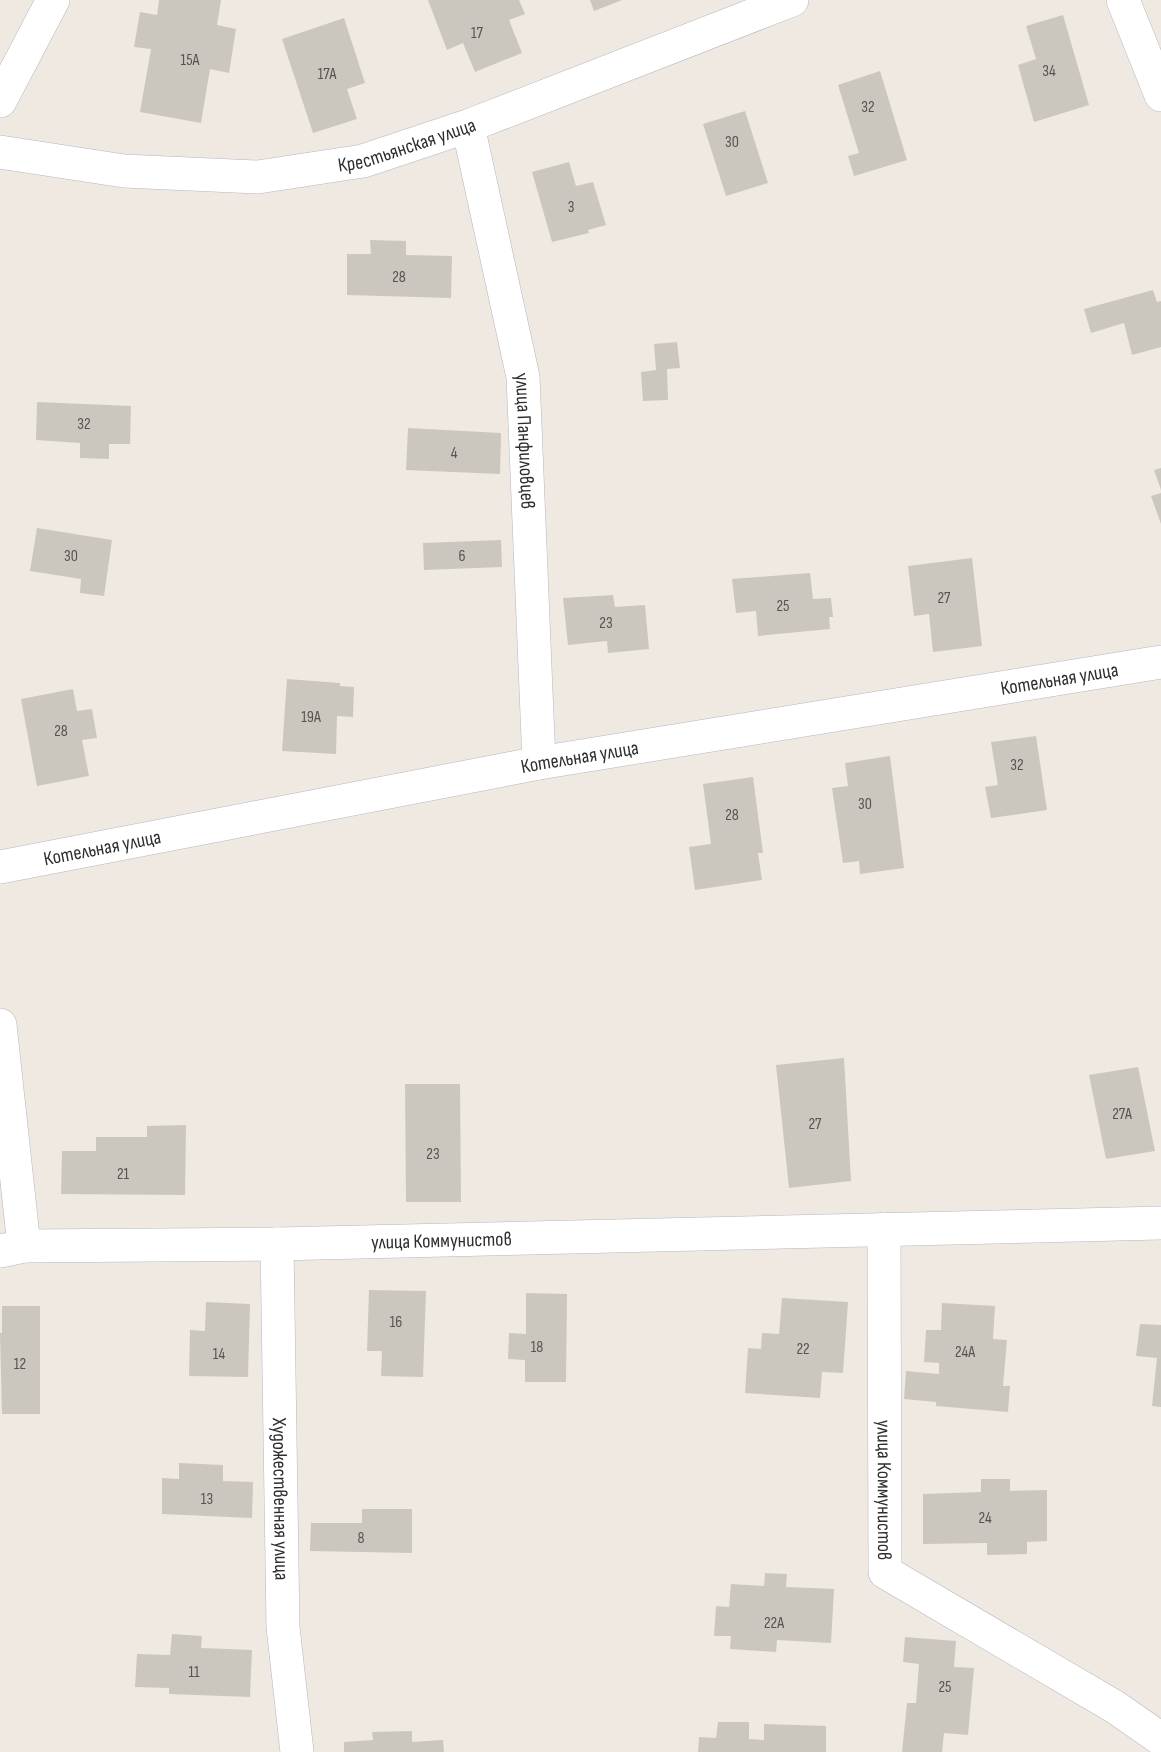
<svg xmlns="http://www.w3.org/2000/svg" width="1161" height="1752" font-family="'Sofia Sans Condensed',sans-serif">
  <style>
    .building { fill: #cbc7bf }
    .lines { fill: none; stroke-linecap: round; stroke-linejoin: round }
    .street-casing { stroke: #b4b7c1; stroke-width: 34 }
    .street { stroke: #fff; stroke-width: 33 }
    .labels { text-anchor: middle; stroke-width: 6; stroke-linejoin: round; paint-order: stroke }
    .number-label { font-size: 16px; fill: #555452 }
    .street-label { font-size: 20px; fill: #2e2e2e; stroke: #fff }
  </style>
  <rect width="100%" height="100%" fill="#efe9e1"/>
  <path class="building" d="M 159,0 L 221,0 L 217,25 L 236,29 L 229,73 L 210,69 L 201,123 L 140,112 L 151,49 L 134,47 L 140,12 L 157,15 Z
    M 428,0 L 519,0 L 525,14 L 509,20 L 522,53 L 475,72 L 463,43 L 447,50 Z
    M 590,0 L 622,0 L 594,11 Z
    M 1063,15 L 1089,105 L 1034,122 L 1018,65 L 1036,59 L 1026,26 Z
    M 344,18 L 365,83 L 347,89 L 357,119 L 313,133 L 282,39 Z
    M 880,71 L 907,160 L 854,176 L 848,156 L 859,153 L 838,85 Z
    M 745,111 L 768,183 L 726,196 L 703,124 Z
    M 569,162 L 576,186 L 593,182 L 606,225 L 588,230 L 589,233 L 552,242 L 532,172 Z
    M 370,240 L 406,241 L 406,255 L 452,256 L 451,298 L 347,295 L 347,254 L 371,254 Z
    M 1153,290 L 1157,302 L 1161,301 L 1161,347 L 1132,355 L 1124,323 L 1091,333 L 1084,309 Z
    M 677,342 L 680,368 L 667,369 L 668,400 L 643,401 L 641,372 L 656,370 L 654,344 Z
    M 37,402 L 131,406 L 130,444 L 109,444 L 109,459 L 80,458 L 80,443 L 36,440 Z
    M 408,428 L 501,433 L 500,474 L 406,470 Z
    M 1161,468 L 1161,490 L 1154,470 Z
    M 1161,493 L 1161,524 L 1151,496 Z
    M 37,528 L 112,540 L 104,596 L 80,593 L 81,579 L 30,571 Z
    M 501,540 L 502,567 L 424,570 L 423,543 Z
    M 972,558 L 982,646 L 933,652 L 929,614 L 914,616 L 908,566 Z
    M 810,573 L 813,599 L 831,598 L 833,617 L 829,617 L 830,629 L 758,636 L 756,611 L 736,613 L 732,579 Z
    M 613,595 L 615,607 L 645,605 L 649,649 L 608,653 L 607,641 L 568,645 L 563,598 Z
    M 287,679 L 340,683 L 340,686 L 354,687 L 353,717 L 337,716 L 336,754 L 282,751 Z
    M 73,689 L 77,711 L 92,709 L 97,738 L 82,740 L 89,776 L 37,786 L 21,699 Z
    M 1036,736 L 1047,810 L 991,818 L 985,787 L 998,785 L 991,742 Z
    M 890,756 L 904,868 L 860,874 L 859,861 L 843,863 L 832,788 L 848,786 L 845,763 Z
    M 753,777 L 763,853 L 758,853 L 762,880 L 695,890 L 689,847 L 711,844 L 703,784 Z
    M 844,1058 L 851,1181 L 789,1188 L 776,1065 Z
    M 1138,1067 L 1155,1151 L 1106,1159 L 1089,1075 Z
    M 405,1084 L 460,1084 L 461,1202 L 406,1202 Z
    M 186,1125 L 185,1195 L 61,1194 L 62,1151 L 96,1151 L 96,1137 L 147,1137 L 147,1126 Z
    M 369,1290 L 426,1291 L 423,1377 L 381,1376 L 382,1351 L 367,1351 Z
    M 526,1293 L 567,1294 L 566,1382 L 525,1382 L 525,1360 L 508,1359 L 509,1333 L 526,1334 Z
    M 782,1298 L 848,1302 L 843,1373 L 822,1372 L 820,1398 L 745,1393 L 748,1348 L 761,1349 L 762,1333 L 779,1334 Z
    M 206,1302 L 250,1304 L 248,1377 L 189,1376 L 190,1330 L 205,1331 Z
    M 942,1303 L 995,1306 L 993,1339 L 1007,1340 L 1003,1386 L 1010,1386 L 1008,1412 L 936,1406 L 936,1402 L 904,1399 L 906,1371 L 939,1374 L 939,1363 L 924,1362 L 926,1330 L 941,1330 Z
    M 2,1306 L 40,1306 L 40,1414 L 2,1414 L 0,1333 L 2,1333 Z
    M 1140,1324 L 1161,1325 L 1161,1407 L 1152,1406 L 1157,1358 L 1136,1356 Z
    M 179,1463 L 223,1465 L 223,1481 L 253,1482 L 252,1518 L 162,1514 L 162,1478 L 179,1479 Z
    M 981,1479 L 1010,1479 L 1010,1491 L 1047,1490 L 1047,1541 L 1027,1542 L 1027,1554 L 987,1555 L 987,1543 L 923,1544 L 923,1494 L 981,1492 Z
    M 362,1509 L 412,1509 L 412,1553 L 310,1551 L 311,1523 L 362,1523 Z
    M 765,1573 L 787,1574 L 786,1587 L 834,1589 L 831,1643 L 777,1640 L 776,1652 L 730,1649 L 731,1636 L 714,1636 L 716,1606 L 729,1607 L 731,1584 L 764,1586 Z
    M 172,1634 L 202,1636 L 201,1648 L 252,1650 L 250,1697 L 169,1694 L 169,1688 L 135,1687 L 137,1654 L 170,1655 Z
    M 905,1637 L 956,1641 L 954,1667 L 974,1668 L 968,1735 L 944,1733 L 942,1752 L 902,1752 L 907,1703 L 916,1703 L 919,1664 L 903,1662 Z
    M 718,1722 L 749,1722 L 749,1739 L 764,1740 L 764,1724 L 826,1726 L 826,1752 L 698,1752 L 699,1737 L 716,1738 Z
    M 412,1731 L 412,1742 L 443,1740 L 444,1752 L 344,1752 L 344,1742 L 373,1740 L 372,1732 Z"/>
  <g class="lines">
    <g class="street-casing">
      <g id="street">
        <path d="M 1123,0 L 1161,95"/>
        <path d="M 0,101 L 53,0"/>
        <path id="s1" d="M 468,126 L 523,377 L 539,763"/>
        <path id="s2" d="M 0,152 L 124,171 L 258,177 L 363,161 L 468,126 L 792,0"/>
        <path id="s3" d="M 0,867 L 539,763 L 1161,662"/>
        <path d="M 0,1025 L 24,1246"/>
        <path id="s4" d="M 884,1229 L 885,1572 L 1115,1707 L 1161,1739"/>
        <path id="s5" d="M 277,1244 L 283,1627 L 297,1752"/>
        <path id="s6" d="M 0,1251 L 24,1246 L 277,1244 L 1161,1223"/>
      </g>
    </g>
    <use href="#street" class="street"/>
  </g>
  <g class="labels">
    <g class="number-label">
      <text x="477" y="38">17</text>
      <text x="190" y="65">15А</text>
      <text x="1049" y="76">34</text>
      <text x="327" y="79">17А</text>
      <text x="868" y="112">32</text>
      <text x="732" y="147">30</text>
      <text x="571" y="212">3</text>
      <text x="399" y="282">28</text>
      <text x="84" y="429">32</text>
      <text x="454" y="458">4</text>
      <text x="71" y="561">30</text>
      <text x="462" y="561">6</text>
      <text x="944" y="603">27</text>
      <text x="783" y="611">25</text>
      <text x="606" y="628">23</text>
      <text x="311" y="722">19А</text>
      <text x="61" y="736">28</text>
      <text x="1017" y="770">32</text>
      <text x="865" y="809">30</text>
      <text x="732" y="820">28</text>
      <text x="1122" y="1119">27А</text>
      <text x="815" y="1129">27</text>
      <text x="433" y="1159">23</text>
      <text x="123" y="1179">21</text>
      <text x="396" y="1327">16</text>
      <text x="537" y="1352">18</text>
      <text x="803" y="1354">22</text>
      <text x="965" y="1357">24А</text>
      <text x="219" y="1359">14</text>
      <text x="20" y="1369">12</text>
      <text x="207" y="1504">13</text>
      <text x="985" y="1523">24</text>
      <text x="361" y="1543">8</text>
      <text x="774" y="1628">22А</text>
      <text x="194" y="1677">11</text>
      <text x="945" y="1692">25</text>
    </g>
    <g class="street-label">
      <text dy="7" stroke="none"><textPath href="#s2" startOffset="412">Крестьянская улица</textPath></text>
      <text dy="7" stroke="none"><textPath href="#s1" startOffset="321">улица Панфиловцев</textPath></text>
      <text dy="7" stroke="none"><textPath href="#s3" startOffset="1076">Котельная улица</textPath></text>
      <text dy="7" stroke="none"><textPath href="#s3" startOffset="590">Котельная улица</textPath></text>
      <text dy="7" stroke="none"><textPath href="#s3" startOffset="104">Котельная улица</textPath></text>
      <text dy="7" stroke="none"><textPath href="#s6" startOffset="442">улица Коммунистов</textPath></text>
      <text dy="7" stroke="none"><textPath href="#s4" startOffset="261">улица Коммунистов</textPath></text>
      <text dy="7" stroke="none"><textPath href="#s5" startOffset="255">Художественная улица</textPath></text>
    </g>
  </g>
</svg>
